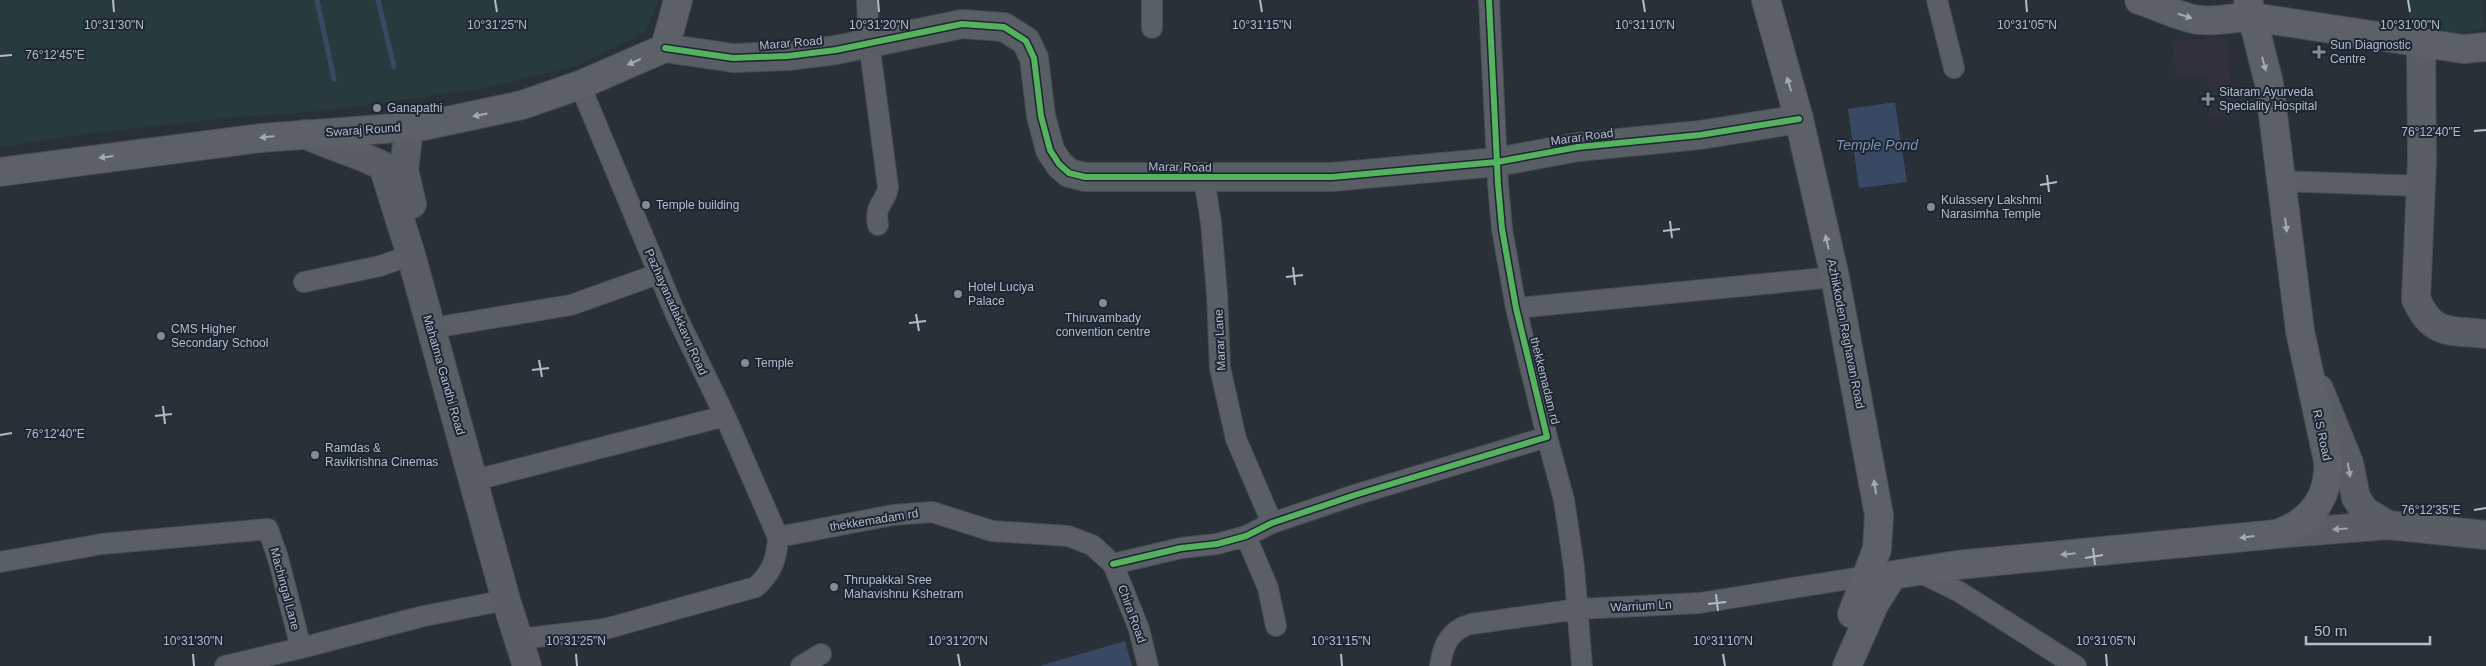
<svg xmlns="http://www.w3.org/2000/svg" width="2486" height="666" font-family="Helvetica,sans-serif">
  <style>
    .medical { fill: #31303e }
    .green { fill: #273a3e }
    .water { fill: #384963 }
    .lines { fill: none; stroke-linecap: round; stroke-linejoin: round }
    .stream { stroke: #384963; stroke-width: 5 }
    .street-casing { stroke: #484c53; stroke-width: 22 }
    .secondary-casing { stroke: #484c53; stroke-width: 30 }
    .primary-casing { stroke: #484c55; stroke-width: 30 }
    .street { stroke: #5a5e66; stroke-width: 20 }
    .secondary { stroke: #595d64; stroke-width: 28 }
    .primary { stroke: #5c6168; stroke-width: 28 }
    .cycleway-casing { stroke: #1d2633; stroke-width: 9 }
    .cycleway { stroke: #56b35d; stroke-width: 6 }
    .oneway { fill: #a2aab6 }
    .oneway2 { fill: #9da4b0 }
    .ticks { fill: none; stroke: #b4bcc9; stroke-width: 2 }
    .poi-dot { fill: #848b96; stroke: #1d2633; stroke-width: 2 }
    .labels { text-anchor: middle; stroke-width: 4; stroke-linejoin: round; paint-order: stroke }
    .street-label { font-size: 12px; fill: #b4bcc9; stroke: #1d2633 }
    .poi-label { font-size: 12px; fill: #b4bcc9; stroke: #1d2633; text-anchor: start }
    .water-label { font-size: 14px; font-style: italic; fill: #7c92b1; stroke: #1d2633 }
    .ticks-label { font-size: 12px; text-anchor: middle; fill: #b4bcc9; stroke: #1d2633; stroke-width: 4; stroke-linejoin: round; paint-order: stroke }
  </style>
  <rect width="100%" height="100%" fill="#2a3038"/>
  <path class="medical" d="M 2226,38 L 2235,117 L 2210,117 L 2206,76 L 2175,74 L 2173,40 Z"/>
  <path class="green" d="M 0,0 L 659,0 L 645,33 L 577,66 L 488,88 L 322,111 L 239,117 L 93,133 L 0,147 Z
    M 2409,0 L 2481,0 L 2484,28 L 2454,35 L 2410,29 Z"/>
  <path class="water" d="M 1895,102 L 1907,182 L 1859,188 L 1848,109 Z
    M 1125,641 L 1132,666 L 1039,666 Z"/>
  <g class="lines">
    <path class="stream" d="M 317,0 L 334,79
      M 378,0 L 394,67"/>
    <g class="street-casing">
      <path id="street" d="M 867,0 L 869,42 L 888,187 C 886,204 874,202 878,225
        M 1937,0 L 1954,68
        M 1152,28 L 1152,0
        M 1204,179 L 1211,222 L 1217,294 L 1220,368 L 1236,439 L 1272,523
        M 2281,181 L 2421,186
        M 304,282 L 380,266 L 411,255
        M 1516,308 L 1835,277
        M 445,326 L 571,305 L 658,274
        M 1547,437 L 1564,500 L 1574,567 L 1582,666
        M 487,477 L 725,416
        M 1246,536 L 1268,588 L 1276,626
        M 778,537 L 893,515 L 932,512 L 992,531 L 1068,536 L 1092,545 L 1113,564 L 1139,629 L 1148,666
        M 0,562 L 102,544 L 268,529 L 278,558 L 301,648 L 424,616 L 506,600
        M 1113,564 L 1181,548 L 1217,544 L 1246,536 L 1272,523 L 1358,494 L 1547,437 L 1516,308 L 1502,229 L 1498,184 L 1489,0
        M 1919,572 L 1958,591 L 2076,666
        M 519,639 L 605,629 L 756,587 C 772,572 777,559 778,537 L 725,416 L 676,315 L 580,85
        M 225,666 L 301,648
        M 801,666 L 821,654
        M 1440,666 C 1443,644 1450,630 1471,624 L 1578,609 L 1700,603 L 1868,576"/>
    </g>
    <g class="secondary-casing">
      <path id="secondary" d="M 2421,42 L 2422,161 L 2416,299 C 2432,336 2450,330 2486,334
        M 665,48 L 733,58 L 788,56 L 836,50 L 962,24 L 1004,27 L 1026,41 L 1034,58 L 1041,116 L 1050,150 L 1059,164 L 1069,173 L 1085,177 L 1332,177 L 1497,162 L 1578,147 L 1700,135 L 1799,119
        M 409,127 L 404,170 L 412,204
        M 304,134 C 330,146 357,153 383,166 L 411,255 L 506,600 L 527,666
        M 2319,389 L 2349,463 L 2356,498 L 2365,511 L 2388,525
        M 2277,534 L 2388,525 L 2486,535"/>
    </g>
    <g class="primary-casing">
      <path id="primary" d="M 1766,0 L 1799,119 L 1835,277 L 1879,515 L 1877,549 L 1852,614
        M 2139,0 C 2159,6 2180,18 2200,20 C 2218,22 2234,17 2252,17 L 2463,49 L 2486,47
        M 0,172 L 261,138 L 423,126 L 522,105 L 580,85 L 665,48 L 678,0
        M 1847,666 L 1875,603 L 1893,575 L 1957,565 L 2277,534 C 2311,522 2330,497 2328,461 L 2300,331 L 2269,83 L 2248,0"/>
    </g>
    <use href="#street" class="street"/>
    <use href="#secondary" class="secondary"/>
    <use href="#primary" class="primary"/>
    <g class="cycleway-casing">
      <path id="cycleway" d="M 665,48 L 733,58 L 788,56 L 836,50 L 962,24 L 1004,27 L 1026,41 L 1034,58 L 1041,116 L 1050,150 L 1059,164 L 1069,173 L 1085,177 L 1332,177 L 1497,162 L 1578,147 L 1700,135 L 1799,119
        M 1113,564 L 1181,548 L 1217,544 L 1246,536 L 1272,523 L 1358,494 L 1547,437 L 1516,308 L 1502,229 L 1498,184 L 1489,0"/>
    </g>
    <use href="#cycleway" class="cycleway"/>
  </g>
  <defs><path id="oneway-solid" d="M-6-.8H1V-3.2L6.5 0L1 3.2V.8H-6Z" transform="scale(1.25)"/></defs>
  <g class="oneway">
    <use href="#oneway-solid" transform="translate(2185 16) rotate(18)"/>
    <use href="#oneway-solid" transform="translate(634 62) rotate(156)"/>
    <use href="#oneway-solid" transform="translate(2264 64) rotate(75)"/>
    <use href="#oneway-solid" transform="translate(1789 84) rotate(-107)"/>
    <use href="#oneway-solid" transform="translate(480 115) rotate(169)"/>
    <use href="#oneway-solid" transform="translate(267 137) rotate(175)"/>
    <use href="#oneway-solid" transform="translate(106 157) rotate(173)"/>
    <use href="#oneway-solid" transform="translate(2286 225) rotate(83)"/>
    <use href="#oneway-solid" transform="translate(1827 242) rotate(-103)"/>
    <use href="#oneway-solid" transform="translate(1875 487) rotate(-98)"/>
    <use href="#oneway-solid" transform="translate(2247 537) rotate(173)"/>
    <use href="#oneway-solid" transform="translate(2068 554) rotate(174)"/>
  </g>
  <g class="oneway2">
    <use href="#oneway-solid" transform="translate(2349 470) rotate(80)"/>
    <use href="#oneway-solid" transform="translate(2340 529) rotate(176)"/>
  </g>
  <path class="ticks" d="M 113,0 L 114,12M 495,0 L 497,12M 878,0 L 879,12M 1260,0 L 1262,12M 1643,0 L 1645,12M 2026,0 L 2027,12M 2408,0 L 2410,12M 0,56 L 12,55M 2474,131 L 2486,130M 2047,175 L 2049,192M 2040,185 L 2057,182M 1670,221 L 1672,238M 1663,231 L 1680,229M 1293,267 L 1295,285M 1286,277 L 1303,275M 916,314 L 919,331M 909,323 L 926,321M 539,360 L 542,377M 532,370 L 549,368M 163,406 L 165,424M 155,416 L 172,414M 0,435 L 12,433M 2474,510 L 2486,508M 2093,548 L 2095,565M 2085,558 L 2103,555M 1716,594 L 1718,611M 1708,604 L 1726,602M 193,654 L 194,666M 576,654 L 577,666M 958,654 L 960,666M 1341,654 L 1342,666M 1723,654 L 1725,666M 2106,654 L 2107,666"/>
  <g class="poi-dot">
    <path d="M2316.5 44.5h5v5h5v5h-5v5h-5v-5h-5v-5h5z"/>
    <path d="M2205.5 91.5h5v5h5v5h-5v5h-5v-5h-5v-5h5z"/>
    <circle cx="377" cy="108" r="5"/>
    <circle cx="646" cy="205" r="5"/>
    <circle cx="1931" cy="207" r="5"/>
    <circle cx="958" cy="294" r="5"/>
    <circle cx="1103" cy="303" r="5"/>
    <circle cx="161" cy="336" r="5"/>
    <circle cx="745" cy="363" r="5"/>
    <circle cx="315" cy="455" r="5"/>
    <circle cx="834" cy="587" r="5"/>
  </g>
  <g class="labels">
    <g class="street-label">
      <text transform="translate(791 43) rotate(-5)" y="4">Marar Road</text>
      <text transform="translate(363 130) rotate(-4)" y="4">Swaraj Round</text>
      <text transform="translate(1582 137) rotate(-8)" y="4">Marar Road</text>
      <text transform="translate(1180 167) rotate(1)" y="4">Marar Road</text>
      <text transform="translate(676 312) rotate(66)" y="4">Pazhayanadakkavu Road</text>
      <text transform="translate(1846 334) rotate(79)" y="4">Azhikkoden Raghavan Road</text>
      <text transform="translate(1220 340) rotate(-93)" y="4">Marar Lane</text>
      <text transform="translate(444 375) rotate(74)" y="4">Mahatma Gandhi Road</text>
      <text transform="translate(1545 381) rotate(76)" y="4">thekkemadam rd</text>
      <text transform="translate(2322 435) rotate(78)" y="4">R.S Road</text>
      <text transform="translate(874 520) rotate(-9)" y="4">thekkemadam rd</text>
      <text transform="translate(285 589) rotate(75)" y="4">Machingal Lane</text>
      <text transform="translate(1641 606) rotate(-3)" y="4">Warrium Ln</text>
      <text transform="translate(1132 614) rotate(70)" y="4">Chira Road</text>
    </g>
    <g class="poi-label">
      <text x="2330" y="49">Sun Diagnostic<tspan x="2330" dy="14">Centre</tspan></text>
      <text x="2219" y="96">Sitaram Ayurveda<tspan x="2219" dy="14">Speciality Hospital</tspan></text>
      <text x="387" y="112">Ganapathi</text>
      <text x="1941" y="204">Kulassery Lakshmi<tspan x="1941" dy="14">Narasimha Temple</tspan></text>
      <text x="656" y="209">Temple building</text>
      <text x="968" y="291">Hotel Luciya<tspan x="968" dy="14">Palace</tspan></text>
      <text x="1103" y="322" text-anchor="middle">Thiruvambady<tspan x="1103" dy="14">convention centre</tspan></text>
      <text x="171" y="333">CMS Higher<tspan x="171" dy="14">Secondary School</tspan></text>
      <text x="755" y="367">Temple</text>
      <text x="325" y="452">Ramdas &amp;<tspan x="325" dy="14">Ravikrishna Cinemas</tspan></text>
      <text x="844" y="584">Thrupakkal Sree<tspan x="844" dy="14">Mahavishnu Kshetram</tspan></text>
    </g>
    <g class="water-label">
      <text x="1877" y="150">Temple Pond</text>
    </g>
  </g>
  <g class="ticks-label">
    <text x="114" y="29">10°31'30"N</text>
    <text x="497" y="29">10°31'25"N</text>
    <text x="879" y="29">10°31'20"N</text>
    <text x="1262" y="29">10°31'15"N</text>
    <text x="1645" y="29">10°31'10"N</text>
    <text x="2027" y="29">10°31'05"N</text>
    <text x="2410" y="29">10°31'00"N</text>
    <text x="55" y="59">76°12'45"E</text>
    <text x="2431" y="136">76°12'40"E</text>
    <text x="55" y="438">76°12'40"E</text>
    <text x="2431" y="514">76°12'35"E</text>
    <text x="193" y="645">10°31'30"N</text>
    <text x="576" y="645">10°31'25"N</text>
    <text x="958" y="645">10°31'20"N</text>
    <text x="1341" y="645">10°31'15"N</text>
    <text x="1723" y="645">10°31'10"N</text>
    <text x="2106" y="645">10°31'05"N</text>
  </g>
  <path d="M2306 636v8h124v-8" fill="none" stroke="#b4bcc9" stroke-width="2.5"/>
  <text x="2314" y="636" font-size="15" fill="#b4bcc9" stroke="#1d2633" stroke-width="4" paint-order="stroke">50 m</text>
</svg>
